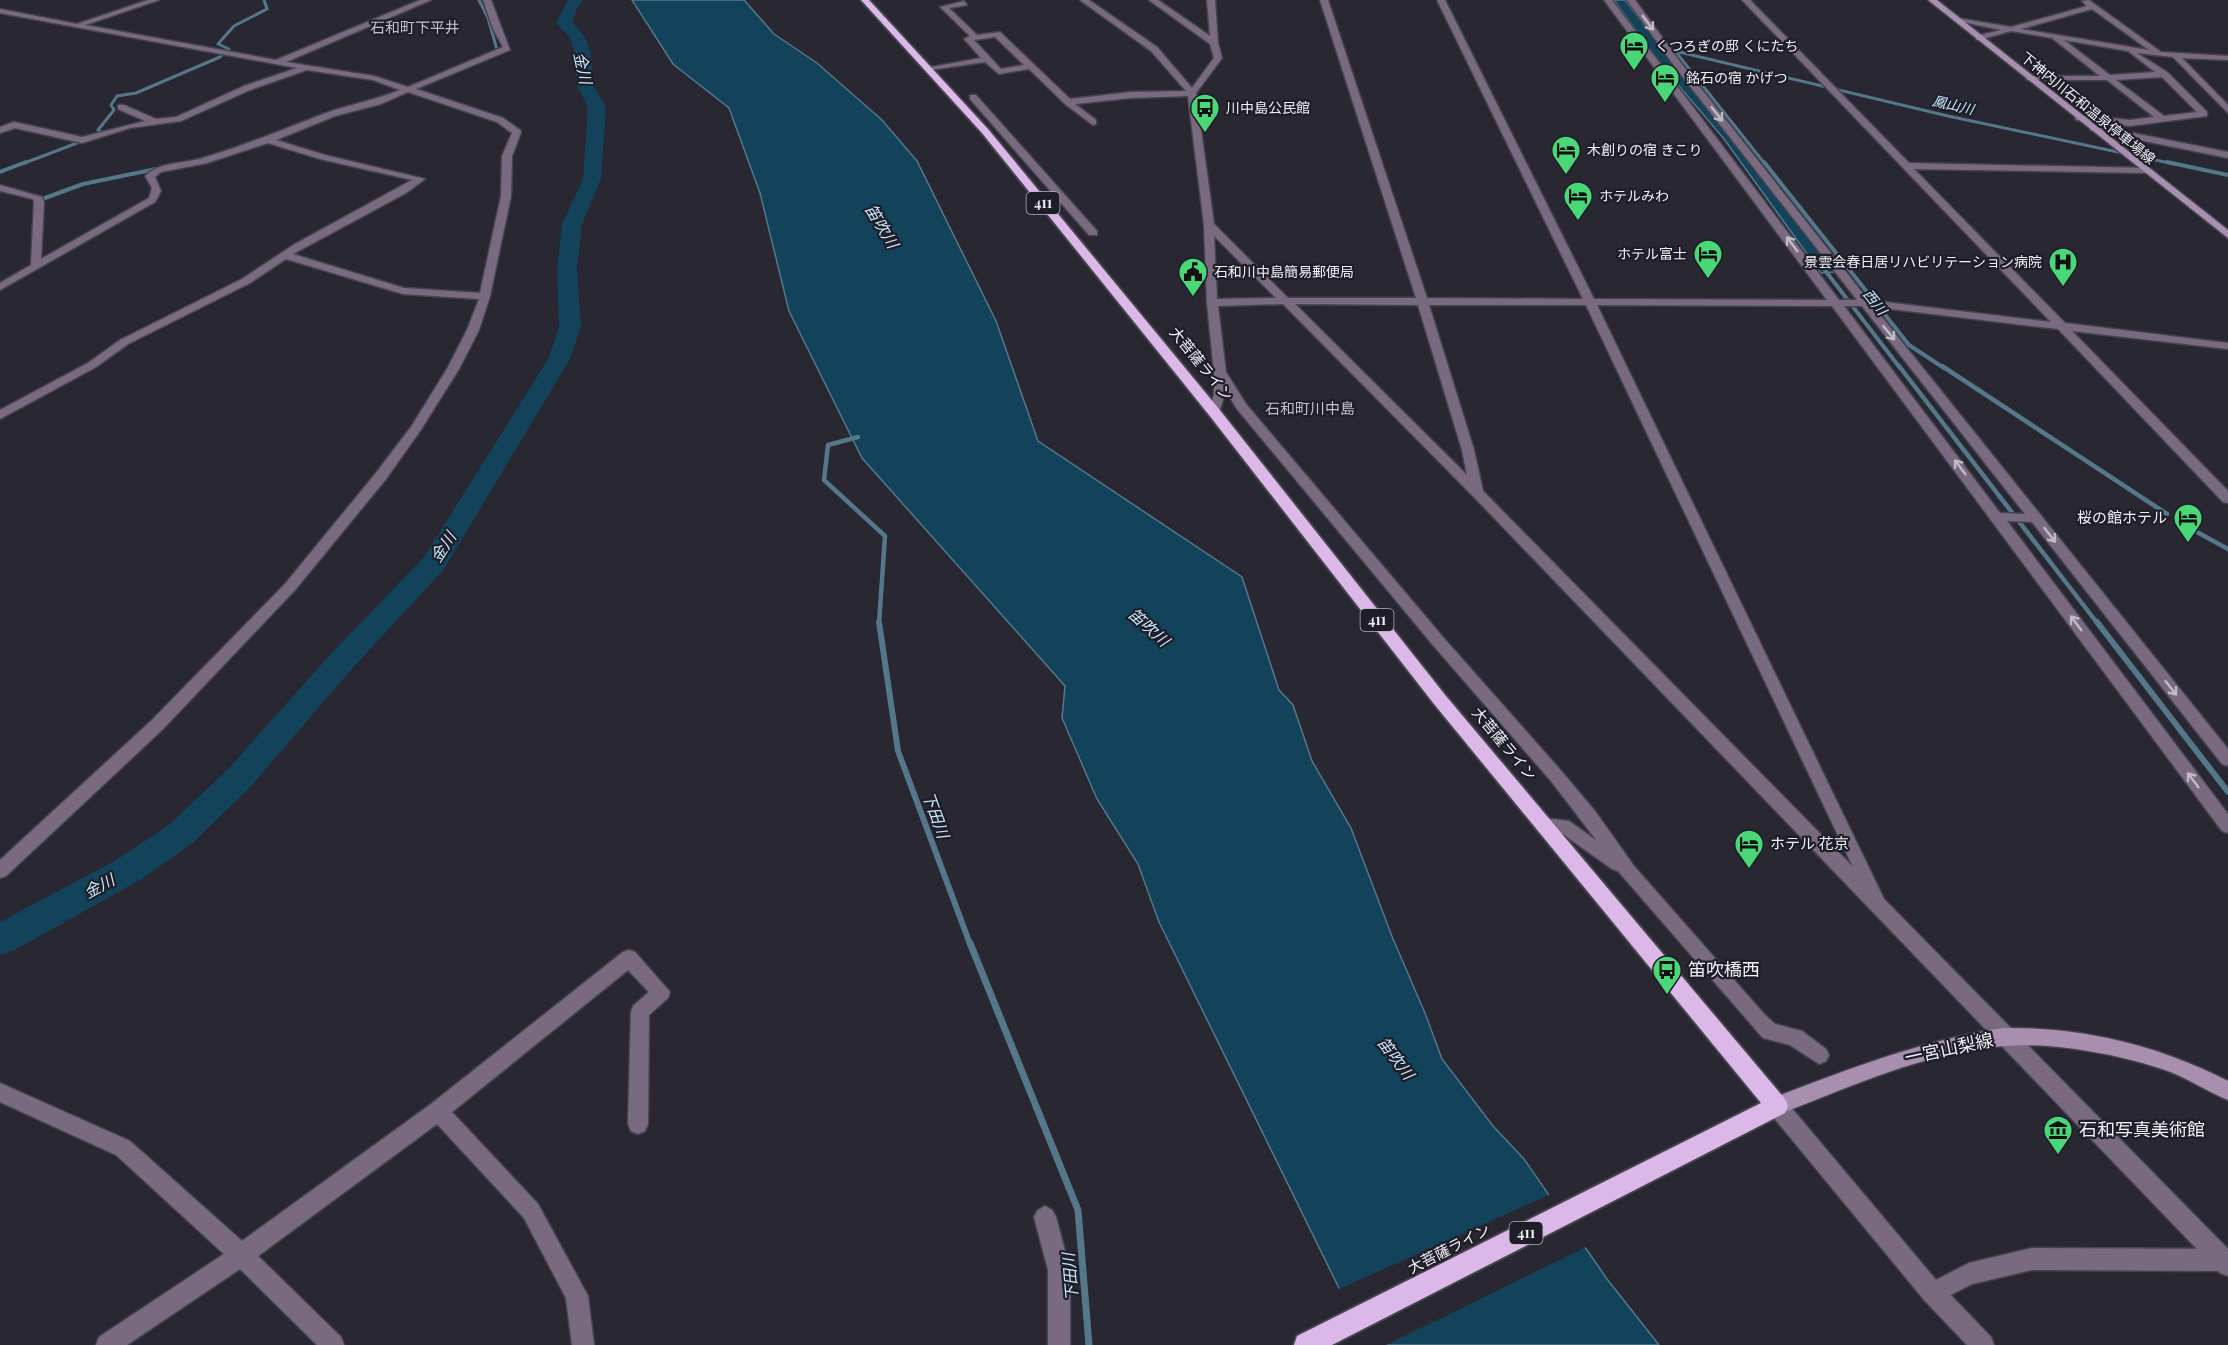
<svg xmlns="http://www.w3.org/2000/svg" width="2228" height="1345" font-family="'Playfair Display','Noto Sans JP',serif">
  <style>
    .water { fill: #12435b; stroke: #55778a; stroke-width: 1.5 }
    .pier { fill: #282732 }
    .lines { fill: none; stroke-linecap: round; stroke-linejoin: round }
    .stream-far4 { stroke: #55778a; stroke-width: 3 }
    .stream-far3 { stroke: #55778a; stroke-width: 4 }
    .stream-far2 { stroke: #55778a; stroke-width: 4.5 }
    .stream-far1 { stroke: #55778a; stroke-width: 6 }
    .stream { stroke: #55778a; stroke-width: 7 }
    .river { fill: #12435b; fill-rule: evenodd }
    .minor-casing { stroke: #44434e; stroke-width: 3 }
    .tertiary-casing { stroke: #44434e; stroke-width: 3 }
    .secondary-casing { stroke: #44434e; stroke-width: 3 }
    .trunk-casing { stroke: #44434e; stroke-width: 4 }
    .minor { fill: #796a7f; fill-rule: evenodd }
    .tertiary { fill: #796a7f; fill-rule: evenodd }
    .secondary { fill: #a88fb0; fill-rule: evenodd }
    .trunk { fill: #dcb8e8; fill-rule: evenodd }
    .oneway { stroke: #c1bac8 }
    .labels { text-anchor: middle; stroke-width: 4.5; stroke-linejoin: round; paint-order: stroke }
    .far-poi-label { font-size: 14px; fill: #f1f0f8; stroke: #1e1d28; text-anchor: start }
    .far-water-label { font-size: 14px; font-style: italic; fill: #c6e8fc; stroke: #1e1d28 }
    .far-street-label { font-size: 14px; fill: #f1f0f8; stroke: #1e1d28 }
    .shield { fill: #1e1d28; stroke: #b2b1ba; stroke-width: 1.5 }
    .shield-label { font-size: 14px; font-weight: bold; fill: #f1f0f8 }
    .far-quarter-label { font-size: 15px; fill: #c0bfcd; stroke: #1e1d28 }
    .street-label { font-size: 15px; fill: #f1f0f8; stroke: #1e1d28 }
    .poi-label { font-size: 15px; fill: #f1f0f8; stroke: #1e1d28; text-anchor: end }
    .water-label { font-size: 16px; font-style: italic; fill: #c6e8fc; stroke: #1e1d28 }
    .near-poi-label { font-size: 18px; fill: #f1f0f8; stroke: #1e1d28; text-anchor: start }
    .near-street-label { font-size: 18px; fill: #f1f0f8; stroke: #1e1d28 }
  </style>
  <rect width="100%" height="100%" fill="#282732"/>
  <path class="water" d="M 632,0 L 744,0 L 774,34 L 817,63 L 882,120 L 917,161 L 996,321 L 1038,441 L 1242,577 L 1279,690 L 1293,705 L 1312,761 L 1351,828 L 1393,939 L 1425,1013 L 1442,1059 L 1493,1126 L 1524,1159 L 1607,1279 L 1659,1345 L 1367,1345 L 1159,922 L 1138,864 L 1097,799 L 1062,718 L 1065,686 L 862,458 L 789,311 L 760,193 L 729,108 L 673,64 Z
    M 1614,0 L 1625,0 L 1837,272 L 1821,273 L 1724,139 L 1658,61 Z"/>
  <path class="pier" d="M 1551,1194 L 1588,1246 L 1386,1345 L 1364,1345 L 1337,1290 Z"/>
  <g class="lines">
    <path class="stream-far4" d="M 479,0 L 488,18 L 497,50 L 492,52
      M 1675,51 L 1765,164
      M 1675,51 L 1948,116 L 2174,164
      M 100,135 L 103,134 L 98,130 L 114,110 L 111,105 L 117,96 L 136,93 L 220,57 L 229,49 L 218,44 L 234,26 L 267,9 L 264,0
      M 22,164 L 85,140"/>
    <path class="stream-far3" d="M 1764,162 L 1909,345 L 1944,368
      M 2167,162 L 2228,175
      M 0,172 L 26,162
      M 37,201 L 83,184 L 161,168
      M 1824,269 L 1900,368"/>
    <path class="stream-far2" d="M 1899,366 L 2098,624
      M 1942,366 L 2167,514
      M 858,437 L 828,445 L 824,480 L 885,536 L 879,624
      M 2186,526 L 2228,549"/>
    <path class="stream-far1" d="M 879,622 L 898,751 L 970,944
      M 2097,622 L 2228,792"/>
    <path class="stream" d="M 970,943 L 1078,1210 L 1089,1345"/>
    <path class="river" d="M 568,0 L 583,0 L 577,8 L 572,22 L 585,37 L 591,53 L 593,85 L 606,107 L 601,179 L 582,224 L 577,270 L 581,327 L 570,359 L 444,569 L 350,671 L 252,785 L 193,843 L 140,880 L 13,951 L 0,955 L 0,922 L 116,860 L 169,825 L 230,767 L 328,657 L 424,557 L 548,359 L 559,327 L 557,270 L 562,224 L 583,179 L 588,107 L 577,85 L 575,53 L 570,38 L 556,23 Z"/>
    <g class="minor-casing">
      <path id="minor" d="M 148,0 L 159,0 L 85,25 L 276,60 L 420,0 L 431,0 L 286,62 L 374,76 L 408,87 L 503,47 L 493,29 L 483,0 L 491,0 L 510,50 L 416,89 L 503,118 L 520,130 L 521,132 L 512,156 L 511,196 L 490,296 L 479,330 L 459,369 L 420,431 L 386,479 L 295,590 L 163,729 L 6,876 L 0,878 L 0,860 L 151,721 L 285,584 L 376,473 L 411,427 L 447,369 L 467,330 L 479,299 L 403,294 L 286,259 L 250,283 L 128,344 L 96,367 L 0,419 L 0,410 L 88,363 L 120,340 L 242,279 L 295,244 L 412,180 L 320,159 L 268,143 L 207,163 L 161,172 L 155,177 L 161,191 L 155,202 L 0,290 L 0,283 L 31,265 L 34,202 L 33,199 L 0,191 L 0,185 L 42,197 L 44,202 L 41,259 L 149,198 L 152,188 L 145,176 C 160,161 186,164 206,157 C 247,145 286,128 326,113 C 351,104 376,100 400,90 L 373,80 L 307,70 L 250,90 L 181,121 L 130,128 L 82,143 L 15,128 L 0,133 L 0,127 L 14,122 L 82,137 L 145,121 L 118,109 L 118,105 L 124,105 L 156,119 L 176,117 L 244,86 L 297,68 L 0,13 L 0,9 L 77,24 ZM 408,92 L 497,122 L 512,133 L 502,156 L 501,196 L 480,293 L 404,288 L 293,254 L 406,193 L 425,179 L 325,155 L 276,140 L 335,116 L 381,104 Z
        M 1080,0 L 1089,0 L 1157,47 L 1192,88 L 1214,58 L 1210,44 L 1149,0 L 1158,0 L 1210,36 L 1207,0 L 1215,0 L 1218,43 L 1222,58 L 1196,93 L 1214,224 L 1288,298 L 1416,298 L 1320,0 L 1328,0 L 1427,298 L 1583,299 L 1437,0 L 1445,0 L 1594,299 L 1827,300 L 1604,0 L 1612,0 L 1839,300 L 1857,300 L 1675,67 L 1627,0 L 1635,0 L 1681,63 L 1868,300 L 2051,322 L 1742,0 L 1750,0 L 1909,163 L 2147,168 L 2147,172 L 2144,173 L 1914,169 L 2065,323 L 2228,343 L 2228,349 L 2072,331 L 2228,491 L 2228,503 L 2223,502 L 2058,329 L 1874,307 L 2228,749 L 2228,766 L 2222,764 L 2032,522 L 2007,521 L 2228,814 L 2228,833 L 2222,831 L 1832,306 L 1597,305 L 1884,899 L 2228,1249 L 2228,1276 L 2220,1273 L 1472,495 L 1283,304 L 1218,306 L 1226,372 L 1246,404 L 1442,636 L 1563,773 L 1595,811 L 1634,866 L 1765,1015 L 1775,1024 L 1802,1031 L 1826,1049 L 1829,1055 L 1826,1061 L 1819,1064 L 1790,1045 L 1763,1038 L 1618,871 L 1612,869 L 1560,832 L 1537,830 L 1535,825 L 1537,820 L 1543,818 L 1569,821 L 1597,841 L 1551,781 L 1432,644 L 1237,409 L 1226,391 L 1218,415 L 1210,415 L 1208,412 L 1214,395 L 1214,372 L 1207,303 L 1204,225 L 1188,96 L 1131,98 L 1075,104 L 1096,120 L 1096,124 L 1093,125 L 1065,104 L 1029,69 L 999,74 L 985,62 L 930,70 L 926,68 L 981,58 L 964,39 L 970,36 L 940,7 L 964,1 L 967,5 L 949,8 L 977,35 L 1000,32 L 1070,99 L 1131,92 L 1186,91 L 1151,51 ZM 995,37 L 1024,65 L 1001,69 L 974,40 ZM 1214,236 L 1276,298 L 1217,299 ZM 1295,304 L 1418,305 L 1462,450 L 1467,475 ZM 1429,305 L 1586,305 L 1853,867 L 1483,491 L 1474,450 ZM 1844,306 L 1862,306 L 2025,514 L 2000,513 Z
        M 2089,0 L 2161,52 L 2228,56 L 2228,60 L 2182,58 L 2228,105 L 2228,113 L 2173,57 L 2137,53 L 2167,72 L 2207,112 L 2207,116 L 2130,126 L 2076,120 L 2075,118 L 2079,115 L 2130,120 L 2154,117 L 2107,80 L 2027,80 L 2026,78 L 2030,76 L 2100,76 L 2052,38 L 2011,31 L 1979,40 L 1976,40 L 1976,36 L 2001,30 L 1953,20 L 1957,18 L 2011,27 L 2087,6 L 2082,1 ZM 2092,9 L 2149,50 L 2021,29 ZM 2064,40 L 2128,51 L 2155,72 L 2110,75 ZM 2162,77 L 2197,112 L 2164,116 L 2116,80 Z
        M 970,95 L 976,95 L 1097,231 L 1097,235 L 1089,235 L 970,99 Z
        M 2093,125 L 2228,152 L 2228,158 L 2090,130 L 2090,126 Z
        M 629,950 L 635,952 L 670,992 L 668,998 L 649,1015 L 648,1124 L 645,1131 L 638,1134 L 631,1131 L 628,1124 L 631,1012 L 633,1006 L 649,992 L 628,970 L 452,1112 L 538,1204 L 588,1296 L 594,1345 L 572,1345 L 566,1298 L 524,1218 L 437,1124 L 258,1256 L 341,1337 L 344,1345 L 317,1345 L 240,1269 L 127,1345 L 96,1345 L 99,1337 L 224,1254 L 116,1155 L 0,1102 L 0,1083 L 130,1141 L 242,1241 L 431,1104 L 623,952 Z
        M 1045,1206 L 1052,1210 L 1056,1217 L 1070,1270 L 1070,1345 L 1048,1345 L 1048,1270 L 1034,1217 L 1038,1210 Z
        M 1933,1282 L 1941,1285 L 1991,1337 L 1994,1345 L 1967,1345 L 1925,1301 L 1922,1293 L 1925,1285 Z"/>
    </g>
    <g class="tertiary-casing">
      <path id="tertiary" d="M 1777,1097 L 1784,1099 L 1936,1280 L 1969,1263 L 2032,1248 L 2228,1249 L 2228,1271 L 2032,1270 L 1972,1284 L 1933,1304 L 1925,1301 L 1770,1113 L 1767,1106 L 1770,1099 Z"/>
    </g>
    <g class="secondary-casing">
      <path id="secondary" d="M 1928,0 L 1937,0 L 2228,230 L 2228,238 Z
        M 2004,1028 C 2083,1027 2158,1045 2228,1081 L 2228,1100 C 2205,1091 2185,1076 2162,1069 C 2116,1054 2052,1042 2004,1046 C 1925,1052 1850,1087 1777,1115 L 1770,1113 L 1767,1106 L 1770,1099 C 1846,1070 1922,1040 2004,1028 Z"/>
    </g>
    <g class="trunk-casing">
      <path id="trunk" d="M 861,0 L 869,0 L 988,129 L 1219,409 L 1446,696 L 1785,1099 L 1788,1106 L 1785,1113 L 1332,1345 L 1294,1345 L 1297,1336 L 1761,1103 L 1434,704 L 1209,415 L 982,133 Z"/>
    </g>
    <use href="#minor" class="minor"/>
    <use href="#tertiary" class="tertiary"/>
    <use href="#secondary" class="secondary"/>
    <use href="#trunk" class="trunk"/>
  </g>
  <defs><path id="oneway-shaft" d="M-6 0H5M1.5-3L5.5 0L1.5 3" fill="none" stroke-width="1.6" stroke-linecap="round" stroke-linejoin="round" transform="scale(1.5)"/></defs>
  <g class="oneway">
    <use href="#oneway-shaft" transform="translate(1648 23) rotate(54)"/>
    <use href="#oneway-shaft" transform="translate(1717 114) rotate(52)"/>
    <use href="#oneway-shaft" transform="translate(1792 244) rotate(-127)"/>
    <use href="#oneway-shaft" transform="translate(1889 333) rotate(51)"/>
    <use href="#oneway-shaft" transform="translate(1960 467) rotate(-127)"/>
    <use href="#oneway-shaft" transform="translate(2050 535) rotate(52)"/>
    <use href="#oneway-shaft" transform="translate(2076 623) rotate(-127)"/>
    <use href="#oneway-shaft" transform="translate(2171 688) rotate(52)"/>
    <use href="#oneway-shaft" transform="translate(2193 780) rotate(-127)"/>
  </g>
  <defs>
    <g id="hotel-pin" transform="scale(1.5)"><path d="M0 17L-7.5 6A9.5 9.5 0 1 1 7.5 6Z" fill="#49d778" stroke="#1e1d28"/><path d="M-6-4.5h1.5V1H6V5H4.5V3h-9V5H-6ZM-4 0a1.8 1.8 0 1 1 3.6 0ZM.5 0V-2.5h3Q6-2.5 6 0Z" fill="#111"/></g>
    <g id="bus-pin" transform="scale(1.5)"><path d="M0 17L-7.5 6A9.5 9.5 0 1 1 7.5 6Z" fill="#49d778" stroke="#1e1d28"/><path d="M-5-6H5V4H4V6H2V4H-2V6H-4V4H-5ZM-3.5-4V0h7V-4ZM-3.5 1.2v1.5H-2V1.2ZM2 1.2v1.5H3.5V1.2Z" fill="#111"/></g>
    <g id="hospital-pin" transform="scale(1.5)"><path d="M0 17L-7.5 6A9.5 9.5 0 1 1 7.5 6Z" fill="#49d778" stroke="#1e1d28"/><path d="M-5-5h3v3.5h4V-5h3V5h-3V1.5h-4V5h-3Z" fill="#111"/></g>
    <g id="civic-pin" transform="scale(1.5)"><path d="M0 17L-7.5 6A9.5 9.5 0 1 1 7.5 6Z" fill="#49d778" stroke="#1e1d28"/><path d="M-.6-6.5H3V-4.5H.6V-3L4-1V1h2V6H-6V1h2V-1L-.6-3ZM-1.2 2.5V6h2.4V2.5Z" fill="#111"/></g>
    <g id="museum-pin" transform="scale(1.5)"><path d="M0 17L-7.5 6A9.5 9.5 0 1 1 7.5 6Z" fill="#49d778" stroke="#1e1d28"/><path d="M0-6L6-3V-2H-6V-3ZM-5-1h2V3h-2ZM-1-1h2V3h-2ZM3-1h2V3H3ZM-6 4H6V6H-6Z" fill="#111"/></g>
  </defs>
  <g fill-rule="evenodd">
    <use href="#hotel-pin" x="1634" y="46"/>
    <use href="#hotel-pin" x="1665" y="78"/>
    <use href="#bus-pin" x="1205" y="108"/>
    <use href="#hotel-pin" x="1566" y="150"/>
    <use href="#hotel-pin" x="1578" y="196"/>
    <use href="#hotel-pin" x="1708" y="254"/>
    <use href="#hospital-pin" x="2063" y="262"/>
    <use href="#civic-pin" x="1193" y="272"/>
    <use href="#hotel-pin" x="2188" y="518"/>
    <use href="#hotel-pin" x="1749" y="844"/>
    <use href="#bus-pin" x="1667" y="970"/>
    <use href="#museum-pin" x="2058" y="1130"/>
  </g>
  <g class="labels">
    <g class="far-poi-label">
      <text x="1655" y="51">くつろぎの邸 くにたち</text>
      <text x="1686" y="83">銘石の宿 かげつ</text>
      <text x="1226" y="113">川中島公民館</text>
      <text x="1587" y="155">木創りの宿 きこり</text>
      <text x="1599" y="201">ホテルみわ</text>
      <text x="1687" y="259" text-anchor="end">ホテル富士</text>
      <text x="2042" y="267" text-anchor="end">景雲会春日居リハビリテーション病院</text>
      <text x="1214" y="277">石和川中島簡易郵便局</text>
    </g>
    <g class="far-water-label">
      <text transform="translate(1953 105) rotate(13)" y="5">鳳山川</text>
      <text transform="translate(1875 302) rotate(51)" y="5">西川</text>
    </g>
    <g class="far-street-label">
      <text transform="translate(2088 108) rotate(39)" y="5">下神内川石和温泉停車場線</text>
    </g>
    <g class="shield">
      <rect x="1026.5" y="192" width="33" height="22" rx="4.5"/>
      <rect x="1360.5" y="609" width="33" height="22" rx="4.5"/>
      <rect x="1509.5" y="1222" width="33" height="22" rx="4.5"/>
    </g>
    <g class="shield-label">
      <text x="1043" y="208">411</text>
      <text x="1377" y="625">411</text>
      <text x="1526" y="1238">411</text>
    </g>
    <g class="far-quarter-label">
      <text x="415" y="33">石和町下平井</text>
      <text x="1310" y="414">石和町川中島</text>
    </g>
    <g class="street-label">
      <text transform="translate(1201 364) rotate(51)" y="5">大菩薩ライン</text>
      <text transform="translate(1504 744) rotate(50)" y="5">大菩薩ライン</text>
      <text transform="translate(1449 1249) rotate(-27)" y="5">大菩薩ライン</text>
    </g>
    <g class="poi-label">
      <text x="2167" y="523">桜の館ホテル</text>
      <text x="1770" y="849" text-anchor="start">ホテル 花京</text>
    </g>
    <g class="water-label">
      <text transform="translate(583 68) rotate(78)" y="6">金川</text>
      <text transform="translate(882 226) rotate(59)" y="6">笛吹川</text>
      <text transform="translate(443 547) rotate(-57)" y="6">金川</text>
      <text transform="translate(1149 627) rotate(42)" y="6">笛吹川</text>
      <text transform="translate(936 815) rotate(70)" y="6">下田川</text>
      <text transform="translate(99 886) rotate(-28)" y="6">金川</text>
      <text transform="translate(1396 1058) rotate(53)" y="6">笛吹川</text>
      <text transform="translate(1070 1277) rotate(-95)" y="6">下田川</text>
    </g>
    <g class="near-poi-label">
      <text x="1688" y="976">笛吹橋西</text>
      <text x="2079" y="1136">石和写真美術館</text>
    </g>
    <g class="near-street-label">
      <text transform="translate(1949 1049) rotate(-12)" y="6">一宮山梨線</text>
    </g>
  </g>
</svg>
